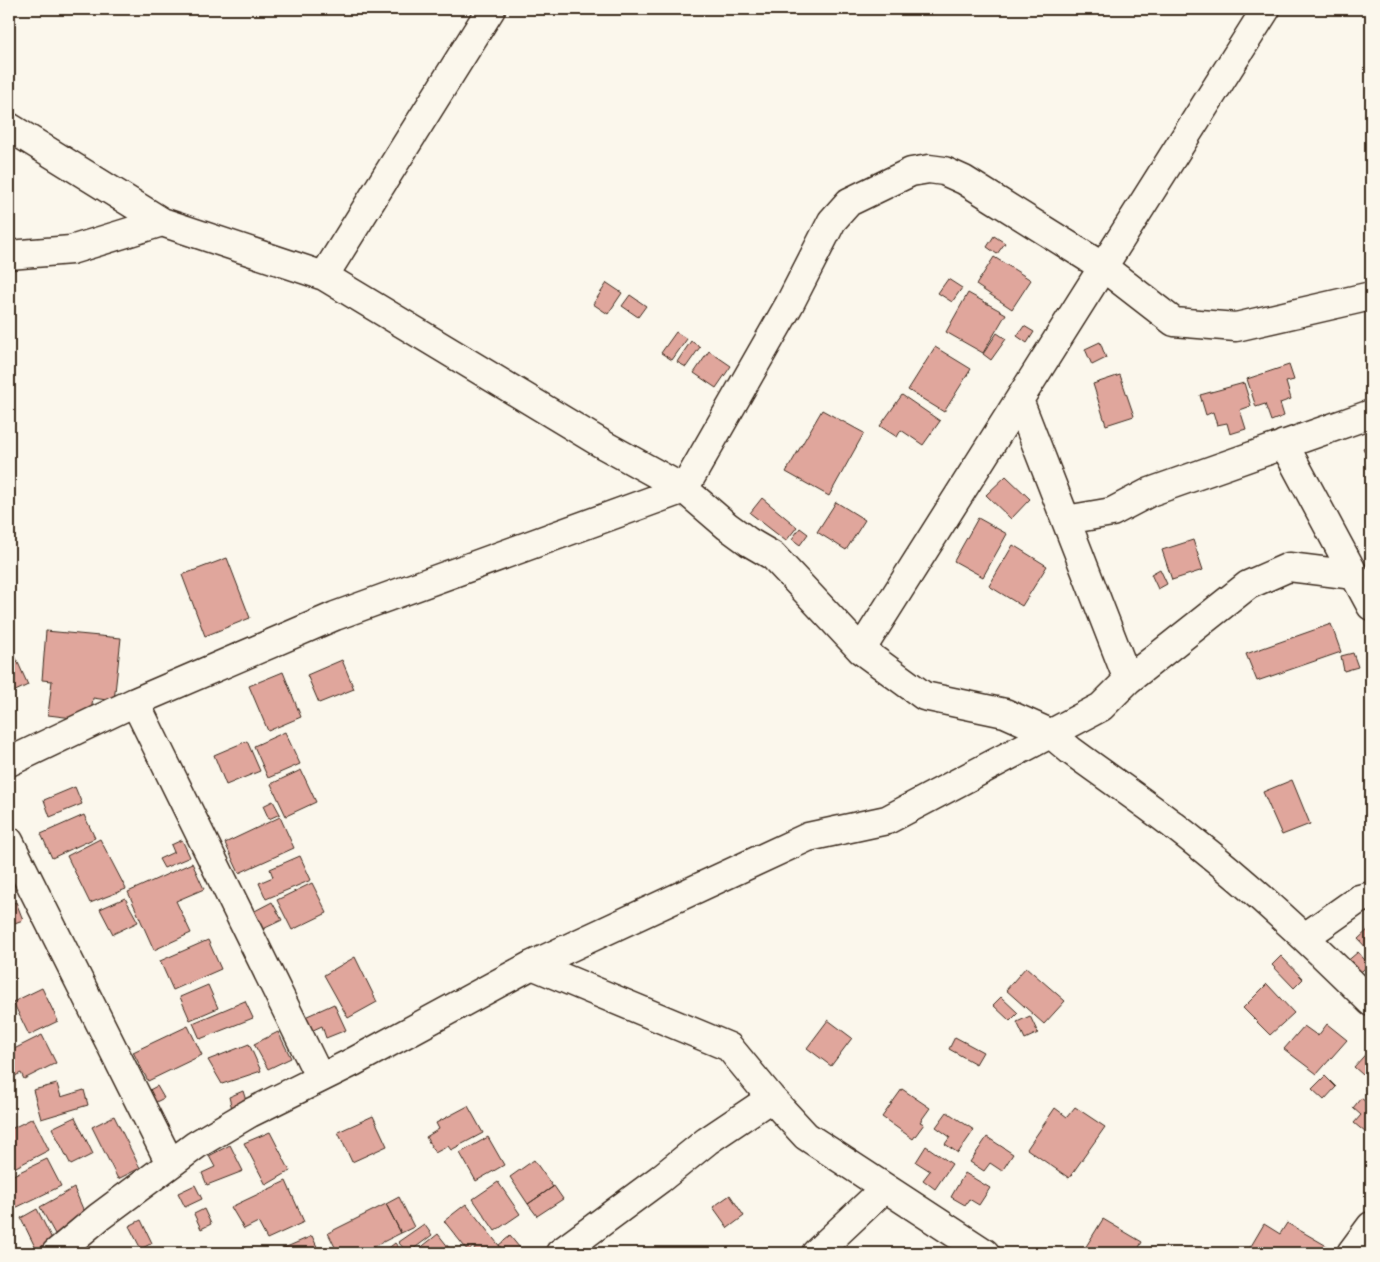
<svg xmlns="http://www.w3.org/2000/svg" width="1380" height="1262" font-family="'Balsamiq Sans',sans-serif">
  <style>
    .building { fill: #e0a69c; stroke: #3b2a1e }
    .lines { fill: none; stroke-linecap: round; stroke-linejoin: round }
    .minor-casing { stroke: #3b2a1e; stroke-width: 31 }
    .minor { stroke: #fbf7ec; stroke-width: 28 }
  </style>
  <rect width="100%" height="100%" fill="#fbf7ec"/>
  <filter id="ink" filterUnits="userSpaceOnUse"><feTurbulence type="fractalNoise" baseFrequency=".02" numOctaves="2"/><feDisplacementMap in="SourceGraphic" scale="10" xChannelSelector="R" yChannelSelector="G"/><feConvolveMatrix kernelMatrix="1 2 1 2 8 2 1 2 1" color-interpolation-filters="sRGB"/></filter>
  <g filter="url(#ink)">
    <path class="building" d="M 994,236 L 1005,243 L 997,254 L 987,247 Z
      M 994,257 L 1031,280 L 1012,309 L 976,285 Z
      M 948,279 L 962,288 L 952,302 L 938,293 Z
      M 607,283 L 622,293 L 608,314 L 593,304 Z
      M 968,293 L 1006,314 L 983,353 L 946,332 Z
      M 630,295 L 646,306 L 638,317 L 622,306 Z
      M 1024,326 L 1034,332 L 1027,343 L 1017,336 Z
      M 676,332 L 687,339 L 672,360 L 661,353 Z
      M 997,333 L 1006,339 L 991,360 L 983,354 Z
      M 691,341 L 700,347 L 686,367 L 677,362 Z
      M 1100,342 L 1106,358 L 1092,365 L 1085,349 Z
      M 935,347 L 971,369 L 944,412 L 908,390 Z
      M 709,351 L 731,366 L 716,388 L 694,373 Z
      M 1289,365 L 1294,380 L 1286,382 L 1291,399 L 1280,403 L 1284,416 L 1271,421 L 1265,404 L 1256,407 L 1247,379 Z
      M 1120,375 L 1134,416 L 1106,425 L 1093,384 Z
      M 1244,383 L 1251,406 L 1240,410 L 1246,429 L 1230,434 L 1227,423 L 1217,425 L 1213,412 L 1206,415 L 1200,395 Z
      M 902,395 L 940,421 L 923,445 L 901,430 L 897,437 L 880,426 Z
      M 822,410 L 864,433 L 829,496 L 786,472 Z
      M 1371,444 L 1371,463 L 1370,463 L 1363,448 Z
      M 1006,476 L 1030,499 L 1011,519 L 986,495 Z
      M 762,498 L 797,527 L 786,541 L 750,513 Z
      M 836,502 L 865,520 L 846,550 L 817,532 Z
      M 978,518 L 1007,534 L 983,577 L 954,561 Z
      M 800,528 L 808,534 L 800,545 L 792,539 Z
      M 1193,540 L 1203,570 L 1172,580 L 1162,550 Z
      M 1013,545 L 1047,566 L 1022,606 L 989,586 Z
      M 227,558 L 250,618 L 205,636 L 182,575 Z
      M 1160,569 L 1167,584 L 1158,589 L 1151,574 Z
      M 1331,624 L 1341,652 L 1257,681 L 1246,654 Z
      M 46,631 L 121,638 L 114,701 L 93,698 L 90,720 L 48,715 L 52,681 L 42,680 Z
      M 11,647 L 28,685 L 9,694 L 9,648 Z
      M 1353,653 L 1358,667 L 1344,671 L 1341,656 Z
      M 342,660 L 354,689 L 319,703 L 307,675 Z
      M 283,672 L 301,717 L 268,731 L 249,686 Z
      M 285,732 L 300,764 L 268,778 L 254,746 Z
      M 247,741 L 260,771 L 226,785 L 214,755 Z
      M 301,770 L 316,802 L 286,816 L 271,784 Z
      M 1292,780 L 1310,824 L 1282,835 L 1263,792 Z
      M 75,787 L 82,804 L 50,817 L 44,800 Z
      M 273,801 L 280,814 L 269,819 L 263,806 Z
      M 84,815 L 95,838 L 52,858 L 41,834 Z
      M 280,817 L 294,848 L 239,873 L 225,843 Z
      M 100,839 L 126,889 L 90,903 L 67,856 Z
      M 182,840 L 190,857 L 164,868 L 159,859 L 174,852 L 171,845 Z
      M 300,856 L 311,880 L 266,899 L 259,883 L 273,877 L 270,869 Z
      M 192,863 L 204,889 L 176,901 L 191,933 L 154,950 L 128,892 Z
      M 312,883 L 327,913 L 292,930 L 277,900 Z
      M 125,898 L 138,922 L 113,934 L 100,909 Z
      M 16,902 L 23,920 L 9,925 L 9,905 Z
      M 272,902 L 282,920 L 261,930 L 251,913 Z
      M 1371,927 L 1371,953 L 1358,939 Z
      M 208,940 L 221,969 L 173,990 L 160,961 Z
      M 1358,952 L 1369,965 L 1356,976 L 1345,963 Z
      M 1281,956 L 1303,979 L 1294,988 L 1272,965 Z
      M 355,957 L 377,1002 L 348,1018 L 324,975 Z
      M 1026,967 L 1065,1001 L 1044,1024 L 1006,990 Z
      M 1267,984 L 1294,1013 L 1270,1035 L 1243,1008 Z
      M 208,985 L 218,1008 L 190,1020 L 180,997 Z
      M 42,988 L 58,1021 L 29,1035 L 13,1002 Z
      M 1001,997 L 1018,1013 L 1010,1021 L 993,1005 Z
      M 245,1001 L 253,1018 L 200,1039 L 193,1023 Z
      M 334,1004 L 346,1030 L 326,1038 L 322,1026 L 311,1031 L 305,1017 Z
      M 1030,1016 L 1038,1033 L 1025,1039 L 1017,1022 Z
      M 828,1020 L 852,1038 L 831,1066 L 807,1048 Z
      M 1327,1024 L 1347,1040 L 1317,1074 L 1284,1049 L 1304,1026 L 1318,1036 Z
      M 188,1026 L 202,1055 L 148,1081 L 133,1052 Z
      M 278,1032 L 291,1058 L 268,1069 L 254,1044 Z
      M 42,1035 L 56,1063 L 24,1079 L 21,1073 L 9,1079 L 9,1059 L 13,1057 L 10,1051 Z
      M 955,1037 L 983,1052 L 976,1064 L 949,1049 Z
      M 249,1044 L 261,1071 L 222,1084 L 208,1060 Z
      M 1371,1048 L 1371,1082 L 1354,1067 Z
      M 1325,1076 L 1336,1087 L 1324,1100 L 1312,1089 Z
      M 57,1084 L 61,1097 L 84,1090 L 88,1105 L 41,1119 L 33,1090 Z
      M 157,1086 L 164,1098 L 150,1105 L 144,1093 Z
      M 902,1089 L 930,1108 L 920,1122 L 924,1124 L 913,1139 L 882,1117 Z
      M 243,1091 L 247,1104 L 232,1109 L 229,1097 Z
      M 1361,1098 L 1371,1106 L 1371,1137 L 1354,1123 L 1361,1115 L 1353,1108 Z
      M 468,1106 L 483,1133 L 451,1150 L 448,1146 L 435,1153 L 426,1137 L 439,1129 L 436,1123 Z
      M 1075,1107 L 1105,1127 L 1069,1178 L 1027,1149 L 1055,1108 L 1067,1117 Z
      M 947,1112 L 974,1130 L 958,1153 L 945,1144 L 950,1137 L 936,1127 Z
      M 114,1116 L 140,1168 L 118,1179 L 92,1127 Z
      M 373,1116 L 387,1146 L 352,1162 L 338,1132 Z
      M 75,1117 L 93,1154 L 71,1165 L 52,1128 Z
      M 33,1118 L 49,1150 L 14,1168 L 9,1159 L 9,1130 Z
      M 270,1132 L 290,1171 L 266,1185 L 244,1143 Z
      M 488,1137 L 504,1165 L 476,1181 L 460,1153 Z
      M 987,1137 L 1013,1154 L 1002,1171 L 990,1163 L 984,1171 L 970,1162 Z
      M 230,1145 L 243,1171 L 207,1185 L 202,1173 L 215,1167 L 209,1156 Z
      M 926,1146 L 952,1164 L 935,1189 L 923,1180 L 930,1171 L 916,1162 Z
      M 47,1159 L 61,1186 L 9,1211 L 9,1177 Z
      M 534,1160 L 553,1187 L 528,1204 L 510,1177 Z
      M 965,1173 L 990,1188 L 979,1205 L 969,1199 L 965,1205 L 951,1197 Z
      M 286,1181 L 304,1222 L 267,1239 L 258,1222 L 244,1229 L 231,1207 Z
      M 498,1182 L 520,1214 L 495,1231 L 473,1199 Z
      M 195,1185 L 202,1199 L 185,1207 L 178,1193 Z
      M 554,1186 L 563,1199 L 537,1216 L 528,1204 Z
      M 74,1188 L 86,1216 L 55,1234 L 40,1207 Z
      M 730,1195 L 744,1216 L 728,1228 L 713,1207 Z
      M 399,1197 L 414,1227 L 401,1233 L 386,1204 Z
      M 386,1204 L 401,1233 L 361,1253 L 338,1253 L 328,1233 Z
      M 466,1204 L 501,1248 L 495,1253 L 478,1253 L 473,1247 L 468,1251 L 444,1221 Z
      M 37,1209 L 53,1241 L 36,1249 L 21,1218 Z
      M 204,1209 L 211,1224 L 201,1229 L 194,1214 Z
      M 1103,1219 L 1142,1242 L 1136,1253 L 1082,1253 Z
      M 141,1220 L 152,1243 L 141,1249 L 129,1226 Z
      M 1287,1223 L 1339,1253 L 1247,1253 L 1264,1224 L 1280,1234 Z
      M 424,1224 L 432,1235 L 408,1253 L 398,1242 Z
      M 438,1234 L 453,1253 L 414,1253 Z
      M 312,1236 L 320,1253 L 273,1253 L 275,1252 Z
      M 510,1236 L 524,1253 L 506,1253 L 499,1245 Z
      M 395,1243 L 403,1253 L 387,1253 L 385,1251 Z"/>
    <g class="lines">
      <g class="minor-casing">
        <path id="minor" d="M 9,127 L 162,222
          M 9,255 L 71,250 L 162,222 L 324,276 L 604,445 L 684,489 L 727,526 L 749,542 L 773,556 L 861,650 L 924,696 L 1005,713 L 1050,733 L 1070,750 C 1112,781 1156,810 1196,843 C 1258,892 1315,946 1371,1002
          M 324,276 L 491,9
          M 1019,400 L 1128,680
          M 1284,444 L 1371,606
          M 1066,520 L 1112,512 L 1150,492 L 1371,414
          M 861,650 L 1266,9
          M 135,702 L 320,1078
          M 9,762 L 135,702 L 335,616 L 684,489 L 789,305 L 832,221 L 849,202 L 911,172 L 929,169 L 944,171 L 964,180 L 1103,267 L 1174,322 L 1236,327 L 1371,296
          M 9,841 L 170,1163
          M 1305,937 L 1359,899 L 1371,896
          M 532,965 L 729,1047 L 771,1098 L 806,1136 L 985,1253
          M 56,1253 L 99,1217 L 196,1145 L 250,1113 L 353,1062 L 532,965 L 808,837 L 887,820 L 1101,707 L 1128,680 L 1248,585 L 1289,567 L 1354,575
          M 560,1253 L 660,1179 L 707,1141 L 771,1098
          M 816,1253 L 885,1188
          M 1351,1253 L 1371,1226"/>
      </g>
      <use href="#minor" class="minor"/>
    </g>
  </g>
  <rect width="1380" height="1262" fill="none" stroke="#fbf7ec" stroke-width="30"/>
  <rect x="15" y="15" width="1350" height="1232" fill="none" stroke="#3b2a1e" stroke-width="2" filter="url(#ink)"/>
</svg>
